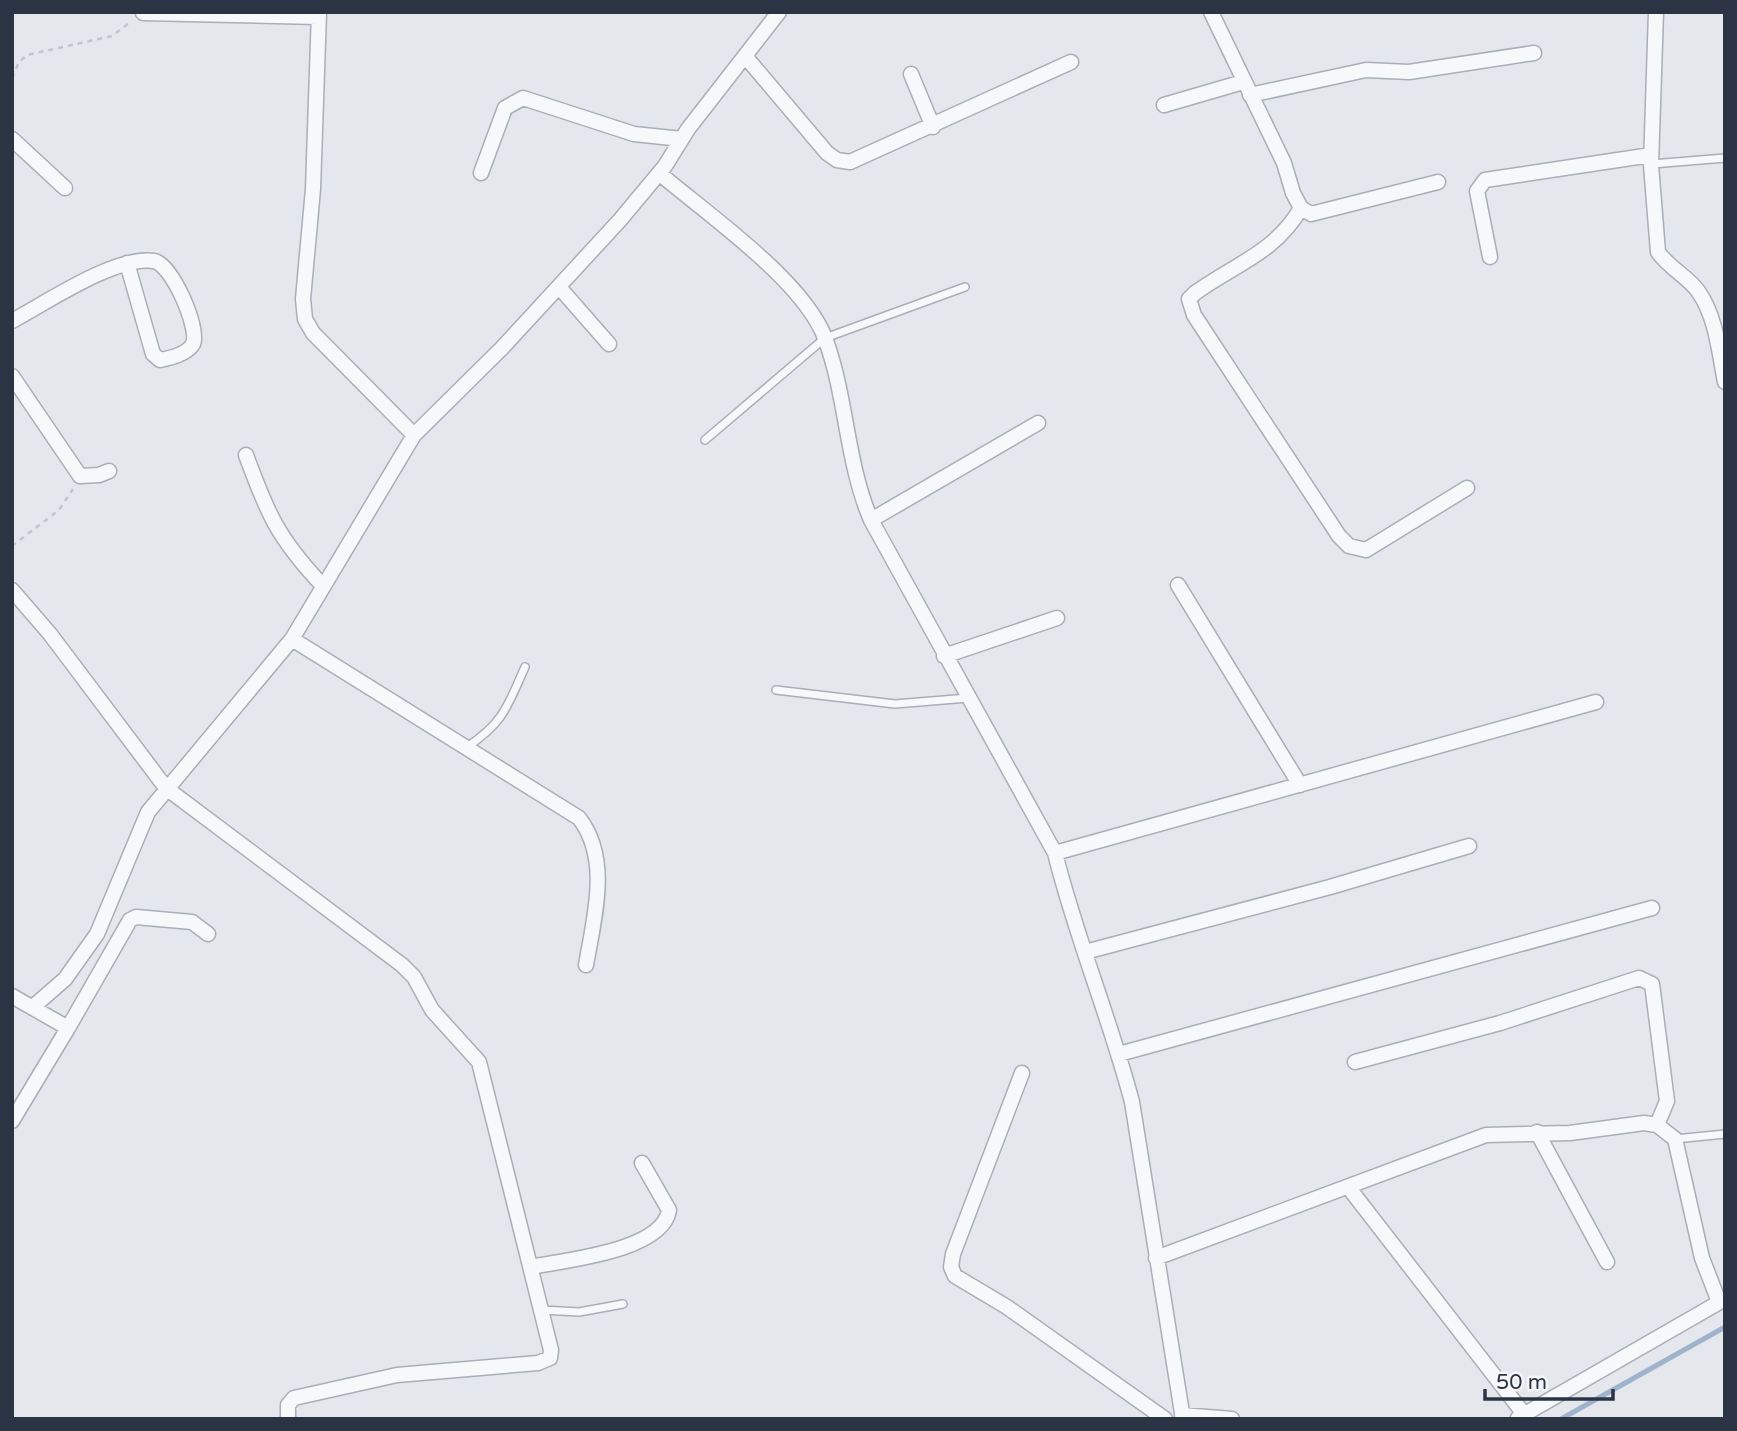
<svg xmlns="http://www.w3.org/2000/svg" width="1737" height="1431" font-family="'Varela Round',sans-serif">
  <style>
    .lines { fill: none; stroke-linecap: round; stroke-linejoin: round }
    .stream { stroke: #9fb4cc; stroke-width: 5 }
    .service-casing { stroke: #a9aeb7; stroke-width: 10 }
    .minor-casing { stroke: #a9aeb7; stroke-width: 17 }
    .path { stroke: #c2c5cb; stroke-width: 2.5; stroke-dasharray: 5 5; stroke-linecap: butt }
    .service { stroke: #f7f8fa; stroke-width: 7 }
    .minor { stroke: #f7f8fa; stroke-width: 14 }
  </style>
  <rect width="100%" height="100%" fill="#e4e7ec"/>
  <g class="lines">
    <path class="stream" d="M 1561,1419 L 1725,1327"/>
    <g class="service-casing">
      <path id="service" d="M 1652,164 L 1725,158
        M 705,440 L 825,338 L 965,287
        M 776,690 L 895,704 L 968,698
        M 467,747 C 504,722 507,707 525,667
        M 1675,1139 L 1725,1134
        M 542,1310 L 579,1312 L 623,1304"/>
    </g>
    <g class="minor-casing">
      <path id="minor" d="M 319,12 L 313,189 L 303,299 L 305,319 L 313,333 L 414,435
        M 1211,12 L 1284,163 L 1293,193 L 1301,208 L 1311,214 L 1438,182
        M 1656,12 L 1651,165 L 1658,252 C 1669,268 1687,276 1698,291 C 1716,316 1719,352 1725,382
        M 143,13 L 318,17
        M 745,56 L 827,153 L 837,160 L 850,162 L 1071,62
        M 911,74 L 933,127
        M 1250,95 L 1366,70 L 1409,72 L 1534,53
        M 1164,105 L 1243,82
        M 12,139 L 65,188
        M 481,173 L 505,108 L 523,98 L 634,134 L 682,139
        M 659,173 C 707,214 803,280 825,338 C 847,397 846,462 871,520 L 1055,853 C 1076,938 1110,1018 1132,1102 L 1183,1419
        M 1301,208 C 1275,253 1235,264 1195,293 L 1189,299 L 1194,315 L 1339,536 L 1349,546 L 1366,550 L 1467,488
        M 1490,257 L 1477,191 L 1485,180 L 1651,155
        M 559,287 L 609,344
        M 12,321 C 46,303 116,255 154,261 C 172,264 200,329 193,344 C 187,354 171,358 160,360 L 153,354 L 127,263
        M 12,376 L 80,476 L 99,475 L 109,471
        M 246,455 C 268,515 278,538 322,585
        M 871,520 L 1038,423
        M 1178,585 L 1300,785
        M 12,590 L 50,634 L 166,788 L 402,965 L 414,977 L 432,1010 L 479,1062 L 551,1350 L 550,1358 L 538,1363 L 397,1375 L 294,1398 L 288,1405 L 288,1419
        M 292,639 L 579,818 C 611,859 594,918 586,965
        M 944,656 L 1057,618
        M 1055,853 L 1596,702
        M 1085,952 L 1330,887 L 1469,846
        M 12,996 L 68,1028 L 12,1121
        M 34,1006 L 65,979 L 97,934 L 148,812 L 292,639 L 414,435 L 502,348 L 620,220 L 665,166 L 688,129 L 779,12
        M 68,1028 L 130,920 L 136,917 L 192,922 L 208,934
        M 1119,1054 L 1652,908
        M 1355,1062 L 1500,1023 L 1639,978 L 1652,984 L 1667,1101 L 1657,1125
        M 1022,1073 L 953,1254 L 951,1267 L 955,1276 L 1007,1307 L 1165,1419
        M 1537,1132 L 1607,1262
        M 1349,1188 L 1524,1414
        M 1156,1258 L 1486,1135 L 1570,1133 L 1644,1123 L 1657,1125 L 1675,1139 L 1702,1258 L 1719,1302
        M 531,1267 C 565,1260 663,1251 669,1210 L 642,1163
        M 1182,1415 L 1232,1419
        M 1518,1418 L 1725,1299"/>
    </g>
    <path class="path" d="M 12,78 L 19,62 L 27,55 L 112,36 L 132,21
      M 12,546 L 59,510 L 73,489"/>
    <use href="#service" class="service"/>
    <use href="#minor" class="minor"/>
  </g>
  <rect width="1737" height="1431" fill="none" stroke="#2b3445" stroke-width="28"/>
  <path d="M1485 1389v10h128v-10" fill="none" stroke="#2b3445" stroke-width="3.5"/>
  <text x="1496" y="1389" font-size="21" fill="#2b3445" stroke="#f4f6f9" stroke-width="5" paint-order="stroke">50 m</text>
</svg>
